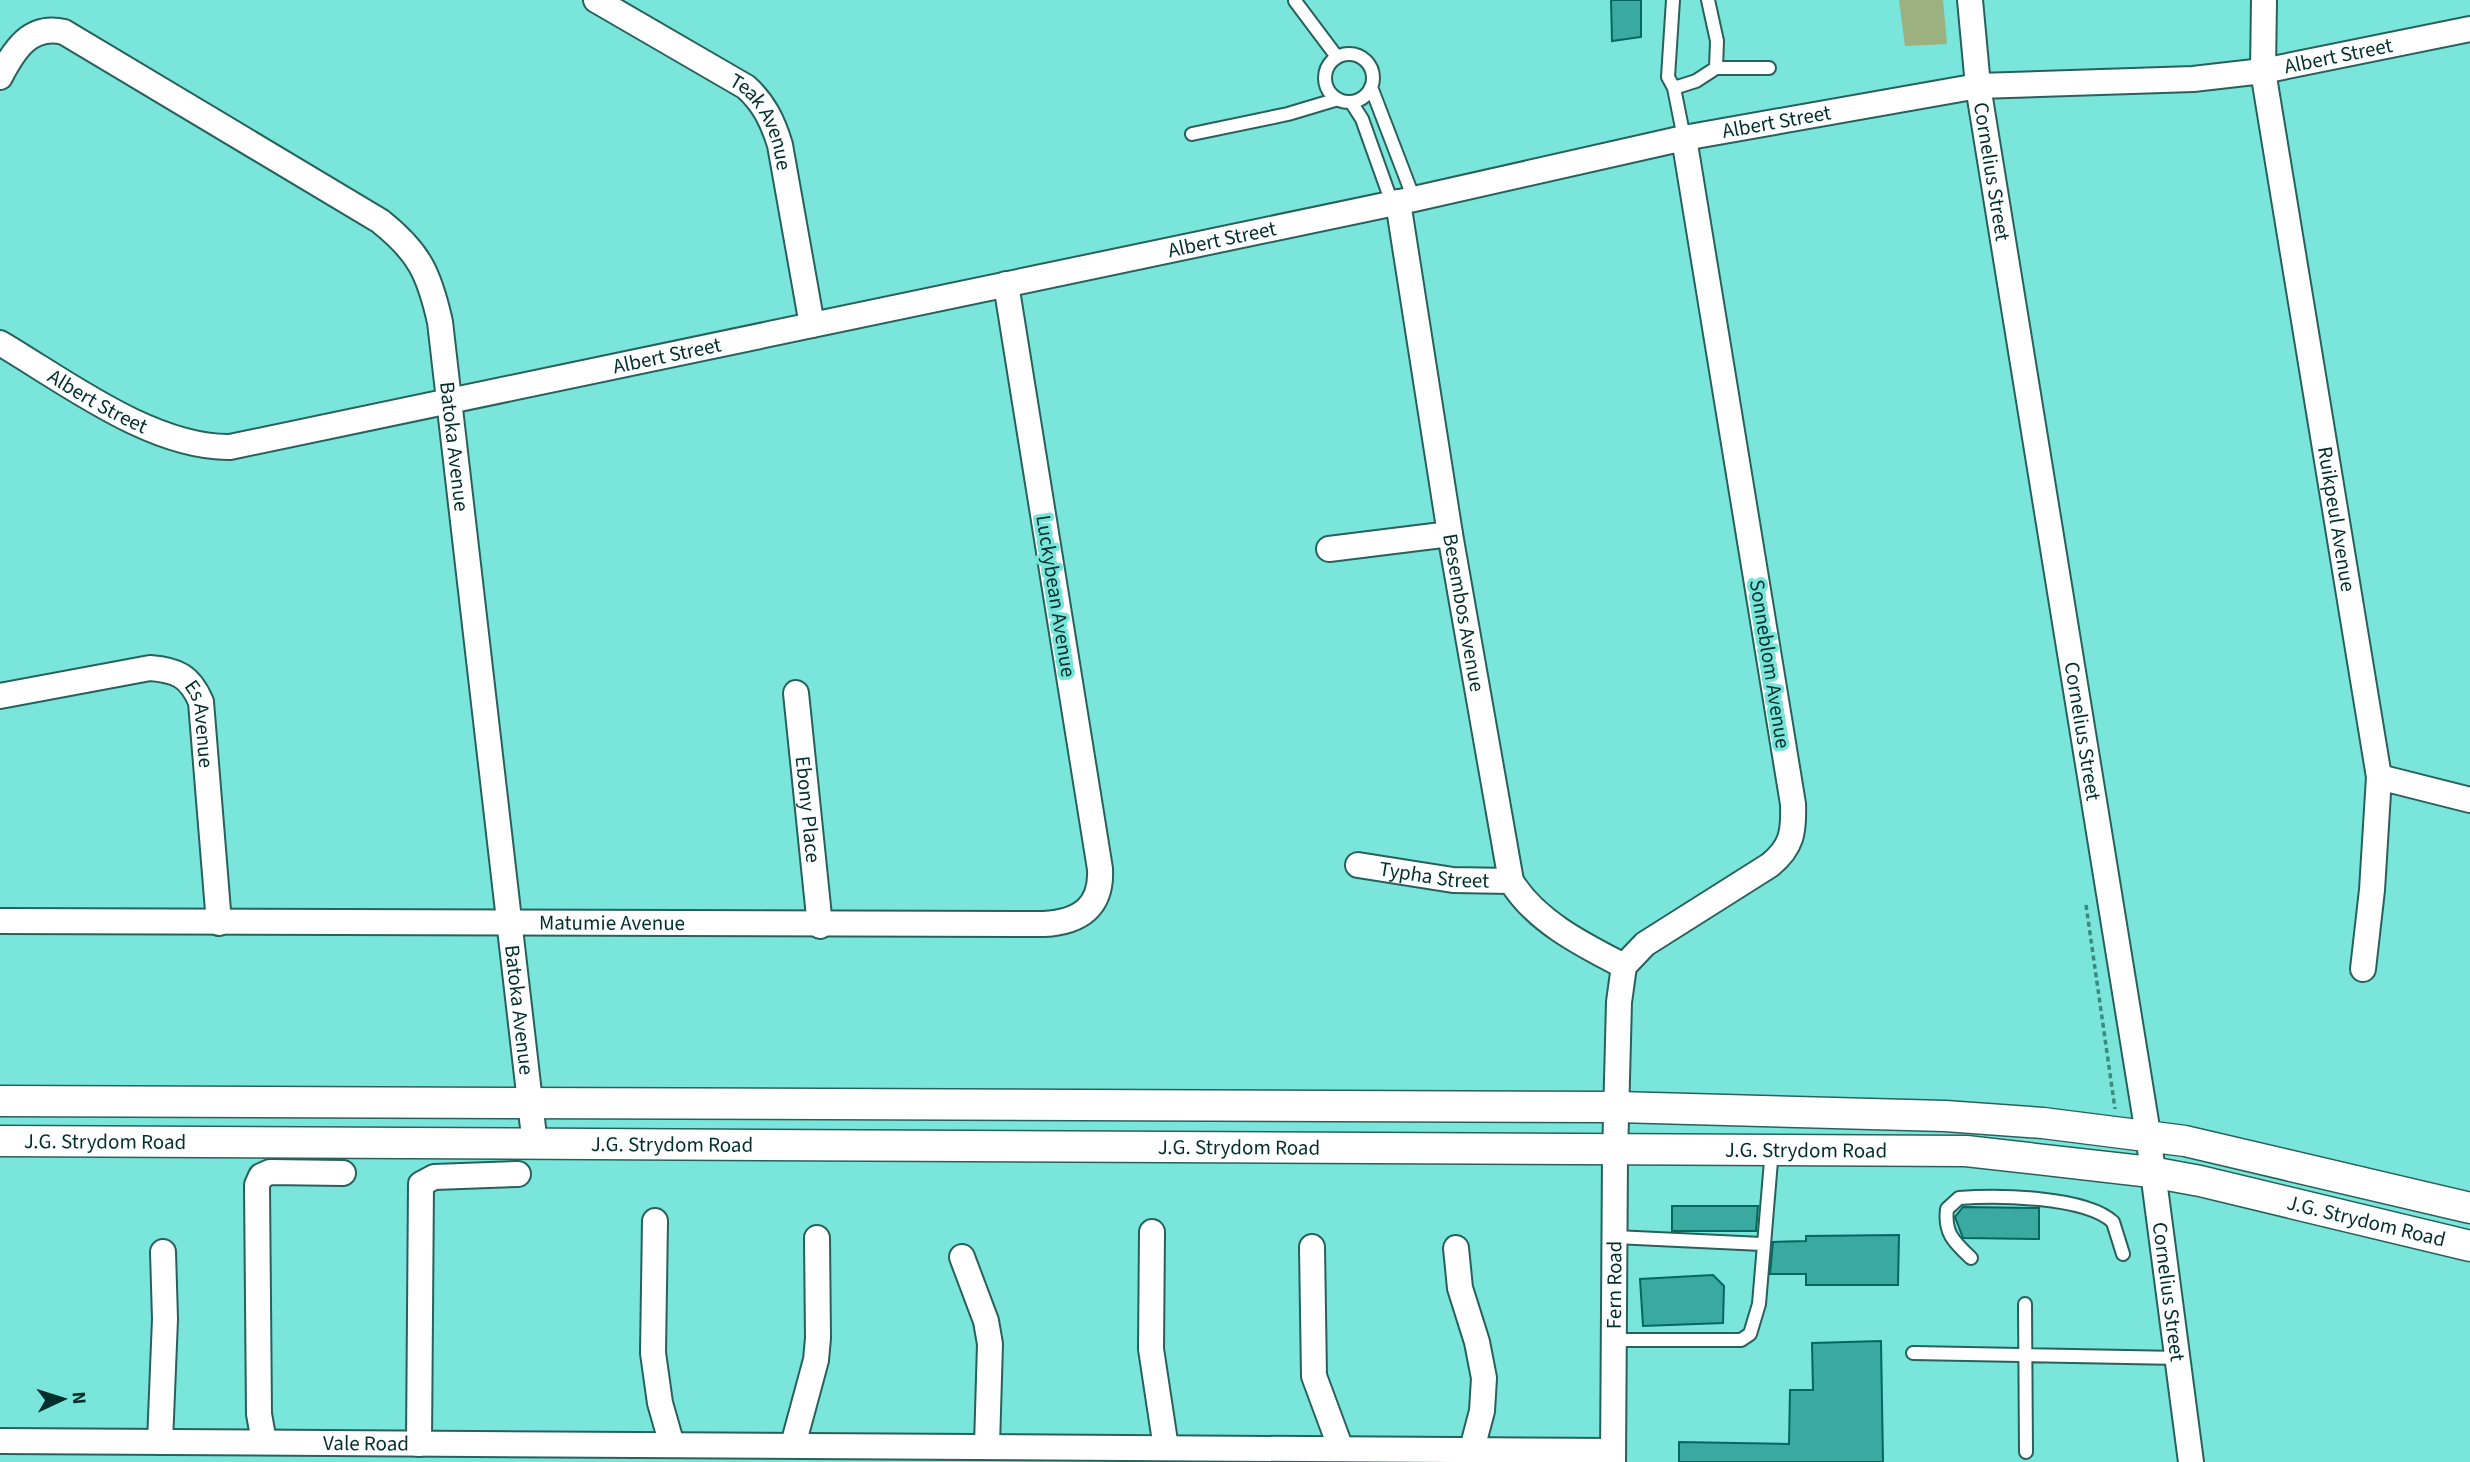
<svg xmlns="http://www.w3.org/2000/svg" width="2470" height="1462" font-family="'Source Sans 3',sans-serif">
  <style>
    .green { fill: #9cb180 }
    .building { fill: #3aaaa0; stroke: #036760; stroke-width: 2 }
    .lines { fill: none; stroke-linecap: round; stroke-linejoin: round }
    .service-casing { stroke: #28615c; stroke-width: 16 }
    .minor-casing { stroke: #28615c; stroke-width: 28 }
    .tertiary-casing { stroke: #28615c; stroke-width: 33 }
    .path { stroke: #3c8982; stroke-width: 3.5; stroke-dasharray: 5 3.5; stroke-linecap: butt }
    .service { stroke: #fff; stroke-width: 12 }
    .minor { stroke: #fff; stroke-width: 24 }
    .tertiary { stroke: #fff; stroke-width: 30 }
    .labels { text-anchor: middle; stroke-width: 7; stroke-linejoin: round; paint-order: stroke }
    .street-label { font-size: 21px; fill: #002f2c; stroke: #7ae5da }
  </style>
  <rect width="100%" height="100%" fill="#7ae5da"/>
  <path class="green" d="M 1899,0 L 1943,0 L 1947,44 L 1905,46 Z"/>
  <path class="building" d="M 1611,0 L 1641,0 L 1641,37 L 1612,41 Z
    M 1672,1206 L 1758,1206 L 1756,1231 L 1672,1231 Z
    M 1963,1207 L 2039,1208 L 2039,1239 L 1963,1238 L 1955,1217 Z
    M 1899,1235 L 1898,1285 L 1806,1285 L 1806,1274 L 1770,1274 L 1773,1242 L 1806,1241 L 1806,1236 Z
    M 1713,1275 L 1724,1286 L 1723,1323 L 1643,1326 L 1640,1279 Z
    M 1881,1341 L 1883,1462 L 1679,1462 L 1679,1442 L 1789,1444 L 1790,1390 L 1813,1390 L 1812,1343 Z"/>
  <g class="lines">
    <g class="service-casing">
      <path id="service" d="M 1673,0 L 1668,77 L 1674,88 L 1684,138
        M 1708,0 L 1717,41 L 1716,68
        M 1295,1 L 1337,57
        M1325 78a24 24 0 1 1 48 0a24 24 0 1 1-48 0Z
        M 1371,87 L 1414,199
        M 1674,88 L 1696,81 L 1716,68 L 1769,68
        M 1351,102 L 1362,119 L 1392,203
        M 1192,134 L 1288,114 L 1338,99
        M 1615,1237 L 1762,1244
        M 1971,1258 C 1954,1242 1944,1233 1947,1209 L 1959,1198 C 1996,1195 2085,1196 2113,1222 L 2123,1254
        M 2025,1304 L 2026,1452
        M 1614,1340 L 1741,1340 L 1750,1334 L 1759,1304 L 1772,1149
        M 1913,1353 L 2180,1358"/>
    </g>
    <g class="minor-casing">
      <g id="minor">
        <path id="s1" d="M 596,0 L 746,87 C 764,103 773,122 780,145 L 812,325"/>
        <path id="s2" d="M 1970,0 L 1978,86 L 2148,1134 L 2191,1462"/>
        <path id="s3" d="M 2264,0 L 2263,71 L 2379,777 L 2372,890 L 2363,969"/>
        <path id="s4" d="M 0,77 C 14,50 30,24 64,32 L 380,221 C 419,252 429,273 440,322 L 535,1145"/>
        <path id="s5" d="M 1398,202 L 1450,534 L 1511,881 C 1535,921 1583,945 1624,966"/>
        <path id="s6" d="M 0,343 C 66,382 152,448 230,447 L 1414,199 L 1684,138 L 1978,86 L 2193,79 L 2263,71 L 2470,29"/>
        <path d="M 1329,549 L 1450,534"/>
        <path id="s7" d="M 796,693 L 820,926"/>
        <path id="s8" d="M 0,696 L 150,668 C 177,670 190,676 201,702 L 219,923"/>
        <path d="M 2379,777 L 2470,800"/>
        <path id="s9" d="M 1358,865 L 1453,880 L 1511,881"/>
        <path id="s10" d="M 0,921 L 1044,924 C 1080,922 1102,907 1100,869 L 1006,284"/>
        <path d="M 655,1221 L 653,1353 L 660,1403 L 672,1445"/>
        <path d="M 1152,1232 L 1151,1349 L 1166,1448"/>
        <path d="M 1312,1247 L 1314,1376 L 1341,1449"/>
        <path d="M 1456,1248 L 1460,1288 L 1477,1342 L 1484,1378 L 1482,1411 L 1472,1449"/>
        <path d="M 962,1257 L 986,1321 L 990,1344 L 987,1445"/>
        <path id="s11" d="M 0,1441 L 1613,1451"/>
        <path d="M 160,1442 L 165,1319 L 163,1252"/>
        <path d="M 264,1442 L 259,1414 L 257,1185 L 261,1176 L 270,1172 L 343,1173"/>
        <path d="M 419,1444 L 421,1184 L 434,1177 L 518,1174"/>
        <path d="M 793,1445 L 816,1360 L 818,1338 L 817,1238"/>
        <path id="s12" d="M 1613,1462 L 1615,1157 L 1619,1002 L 1624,966 L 1645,944 L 1770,865 C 1792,847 1794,832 1793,804 L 1684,138"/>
      </g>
    </g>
    <g class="tertiary-casing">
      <g id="tertiary">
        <path d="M 0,1101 L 1617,1107 L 1945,1116 L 2043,1123 L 2185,1141 L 2470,1208"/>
        <path id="s13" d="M 0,1141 L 1966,1151 L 2151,1172 L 2200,1181 L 2470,1246"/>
      </g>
    </g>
    <path class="path" d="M 2086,905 L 2115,1109"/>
    <use href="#service" class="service"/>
    <use href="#minor" class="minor"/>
    <use href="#tertiary" class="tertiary"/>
  </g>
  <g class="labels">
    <g class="street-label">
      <text dy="7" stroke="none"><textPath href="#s6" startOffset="2403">Albert Street</textPath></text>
      <text dy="7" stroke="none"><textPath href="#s6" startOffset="1836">Albert Street</textPath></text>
      <text dy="7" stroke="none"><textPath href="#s1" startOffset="212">Teak Avenue</textPath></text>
      <text dy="7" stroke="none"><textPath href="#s2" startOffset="173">Cornelius Street</textPath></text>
      <text dy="7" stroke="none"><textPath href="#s6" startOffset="1269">Albert Street</textPath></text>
      <text dy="7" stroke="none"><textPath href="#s6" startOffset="702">Albert Street</textPath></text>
      <text dy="7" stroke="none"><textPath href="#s6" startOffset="114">Albert Street</textPath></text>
      <text dy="7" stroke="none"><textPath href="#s4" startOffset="700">Batoka Avenue</textPath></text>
      <text dy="7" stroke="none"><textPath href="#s3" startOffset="525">Ruikpeul Avenue</textPath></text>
      <text transform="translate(1056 596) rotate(81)" y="7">Luckybean Avenue</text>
      <text dy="7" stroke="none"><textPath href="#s5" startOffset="416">Besembos Avenue</textPath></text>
      <text transform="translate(1770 664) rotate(81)" y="7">Sonneblom Avenue</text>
      <text dy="7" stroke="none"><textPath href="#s8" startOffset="240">Es Avenue</textPath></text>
      <text dy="7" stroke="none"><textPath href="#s2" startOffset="740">Cornelius Street</textPath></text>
      <text dy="7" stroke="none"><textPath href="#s7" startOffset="117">Ebony Place</textPath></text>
      <text dy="7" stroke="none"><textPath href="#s9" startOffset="77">Typha Street</textPath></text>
      <text dy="7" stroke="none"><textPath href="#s10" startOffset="612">Matumie Avenue</textPath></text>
      <text dy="7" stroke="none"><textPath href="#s4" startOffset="1267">Batoka Avenue</textPath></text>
      <text dy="7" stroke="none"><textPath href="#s13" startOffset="105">J.G. Strydom Road</textPath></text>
      <text dy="7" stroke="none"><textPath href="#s13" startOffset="672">J.G. Strydom Road</textPath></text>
      <text dy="7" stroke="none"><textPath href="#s13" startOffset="1239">J.G. Strydom Road</textPath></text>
      <text dy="7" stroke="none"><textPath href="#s13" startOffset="1806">J.G. Strydom Road</textPath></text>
      <text dy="7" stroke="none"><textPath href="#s13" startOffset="2373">J.G. Strydom Road</textPath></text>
      <text dy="7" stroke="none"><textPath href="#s12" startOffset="177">Fern Road</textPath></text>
      <text dy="7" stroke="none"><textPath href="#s2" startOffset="1307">Cornelius Street</textPath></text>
      <text dy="7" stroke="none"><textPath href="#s11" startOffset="366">Vale Road</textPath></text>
    </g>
  </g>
  <g transform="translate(63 1399) rotate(86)" stroke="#7ae5da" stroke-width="5" paint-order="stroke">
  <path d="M0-5L12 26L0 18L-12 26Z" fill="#002f2c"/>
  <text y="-10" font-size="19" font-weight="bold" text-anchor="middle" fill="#002f2c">N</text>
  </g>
</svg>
